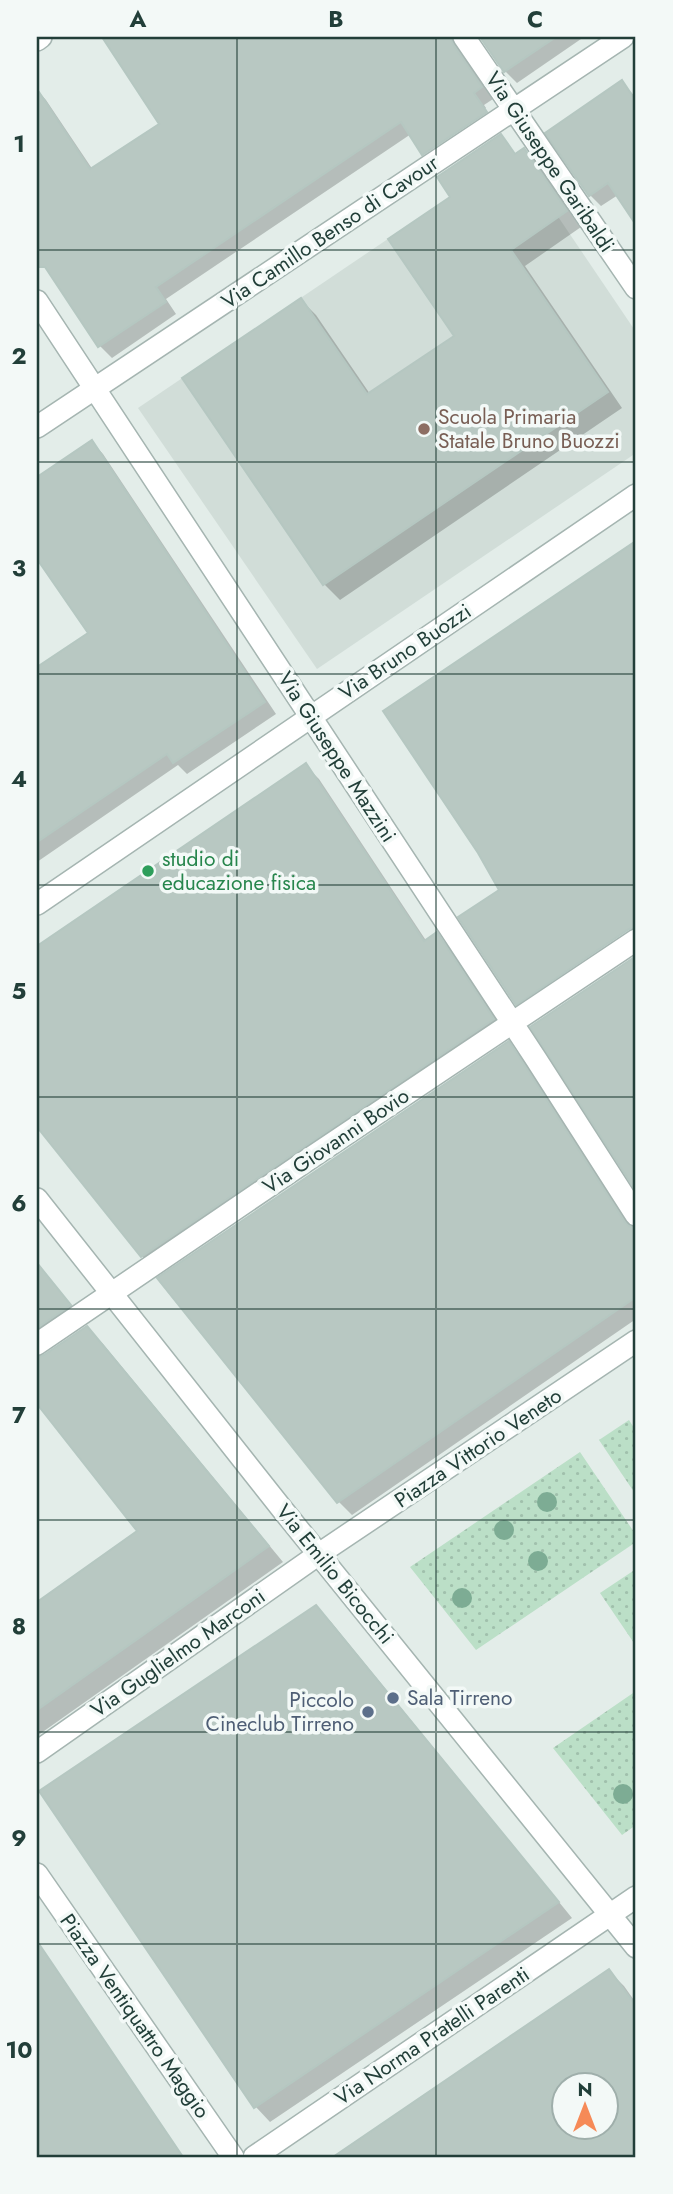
<svg xmlns="http://www.w3.org/2000/svg" width="673" height="2194" font-family="Jost,sans-serif">
  <style>
    .built { fill: #d1ddd8 }
    .green { fill: url(#green-dots) }
    .shadow { fill: #0003; fill-rule: evenodd }
    .building { fill: #b8c8c2; stroke: #b5c7c1; stroke-width: 2; fill-rule: evenodd }
    .lines { fill: none; stroke-linecap: round; stroke-linejoin: round }
    .minor-casing { stroke: #a5b5b1; stroke-width: 24 }
    .minor { stroke: #fff; stroke-width: 21 }
    .tree { fill: #7dac94 }
    .grid { fill: none; stroke: #223f39; stroke-width: 2; stroke-opacity: 0.55 }
    .education-dot { fill: #8d6e63; stroke: #f3f9f7; stroke-width: 2.5 }
    .leisure-dot { fill: #2e9e5b; stroke: #f3f9f7; stroke-width: 2.5 }
    .service-dot { fill: #5c6f8a; stroke: #f3f9f7; stroke-width: 2.5 }
    .labels { text-anchor: middle; stroke-width: 7; stroke-linejoin: round; paint-order: stroke }
    .street-label { font-size: 21px; fill: #223f39; stroke: #f3f9f7 }
    .education-label { font-size: 21px; fill: #785e54; stroke: #f3f9f7; text-anchor: start }
    .leisure-label { font-size: 21px; fill: #27864d; stroke: #f3f9f7; text-anchor: start }
    .service-label { font-size: 21px; fill: #4e5e75; stroke: #f3f9f7; text-anchor: start }
    .neatline { fill: none; stroke: #223f39; stroke-width: 2.5 }
    .grid-label { font-size: 23px; text-anchor: middle; font-weight: bold; fill: #223f39 }
  </style>
  <defs>
    <pattern id="green-dots" width="8" height="8" patternUnits="userSpaceOnUse" patternTransform="scale(1.75)"><rect width="8" height="8" fill="#bbdfc7"/><path d="M2 2h.1M6 6h.1" fill="none" stroke="#a0c0ac" stroke-width="1.8" stroke-linecap="round"/></pattern>
  </defs>
  <rect width="100%" height="100%" fill="#e3ede9"/>
  <path class="built" d="M 515,153 L 636,332 L 636,453 L 317,669 L 138,408 Z"/>
  <path class="green" d="M 629,1420 L 636,1431 L 636,1495 L 599,1440 Z
    M 580,1452 L 636,1535 L 636,1542 L 476,1650 L 410,1567 Z
    M 636,1569 L 636,1646 L 600,1593 Z
    M 636,1691 L 636,1825 L 622,1835 L 553,1748 Z"/>
  <path class="shadow" d="M 104,37 L 471,37 L 462,52 L 493,99 L 484,105 L 486,108 L 426,151 L 411,134 L 166,299 L 176,314 L 112,358 L 100,346 L 44,263 L 59,252 L 37,219 L 37,90 L 46,100 L 93,170 L 161,124 Z
    M 480,37 L 580,37 L 581,39 L 517,83 L 505,71 Z
    M 622,82 L 636,98 L 636,222 L 618,195 L 601,206 L 590,195 Z
    M 524,150 L 539,165 L 581,227 L 525,266 L 622,408 L 340,600 L 324,584 L 184,379 L 301,300 L 316,315 L 370,394 L 457,336 Z
    M 92,442 L 103,454 L 276,714 L 187,774 L 178,765 L 37,862 L 37,669 L 90,634 L 37,556 L 37,480 Z
    M 636,543 L 636,918 L 518,999 L 501,890 L 480,852 L 386,712 Z
    M 306,766 L 319,779 L 427,942 L 437,935 L 450,948 L 506,1033 L 155,1269 L 142,1256 L 37,1124 L 37,947 Z
    M 636,990 L 636,1188 L 544,1044 L 575,1031 Z
    M 508,1043 L 522,1057 L 632,1229 L 636,1228 L 636,1319 L 352,1515 L 339,1502 L 160,1278 Z
    M 37,1263 L 85,1322 L 45,1349 L 41,1357 L 87,1328 L 103,1344 L 283,1562 L 37,1736 L 37,1604 L 140,1532 L 37,1401 Z
    M 316,1607 L 331,1622 L 572,1918 L 270,2122 L 255,2106 Z
    M 37,1941 L 180,2152 L 173,2157 L 37,2157 Z
    M 609,1971 L 624,1986 L 636,2003 L 636,2157 L 333,2157 ZM 564,2086 L 606,2086 L 606,2128 L 564,2128 Z"/>
  <path class="building" d="M 102,37 L 451,37 L 453,44 L 482,87 L 474,93 L 487,112 L 422,155 L 401,122 L 156,287 L 166,302 L 98,347 L 45,267 L 37,267 L 37,89 L 90,169 L 159,124 Z
    M 480,37 L 556,37 L 504,72 Z
    M 622,80 L 636,101 L 636,225 L 608,183 L 589,196 L 545,133 Z
    M 501,134 L 515,154 L 524,148 L 567,211 L 511,250 L 608,392 L 323,585 L 182,378 L 301,298 L 367,394 L 454,336 L 388,239 L 450,197 L 437,177 Z
    M 92,440 L 265,702 L 173,763 L 167,754 L 37,842 L 37,667 L 88,633 L 37,559 L 37,477 Z
    M 636,541 L 636,927 L 629,929 L 516,1005 L 458,917 L 499,890 L 478,853 L 383,711 Z
    M 306,763 L 424,941 L 437,932 L 494,1019 L 141,1257 L 37,1127 L 37,946 Z
    M 636,956 L 636,1191 L 530,1027 Z
    M 509,1041 L 625,1222 L 629,1226 L 636,1228 L 636,1297 L 337,1503 L 157,1278 Z
    M 37,1263 L 71,1305 L 37,1328 Z
    M 87,1326 L 269,1546 L 37,1710 L 37,1602 L 137,1531 L 37,1404 L 37,1357 L 44,1355 Z
    M 316,1605 L 559,1902 L 254,2108 L 39,1791 Z
    M 37,1941 L 183,2157 L 37,2157 Z
    M 609,1969 L 636,2006 L 636,2157 L 333,2157 ZM 564,2085 L 606,2085 L 606,2127 L 564,2127 Z"/>
  <g class="lines">
    <g class="minor-casing">
      <path id="minor" d="M 464,37 L 636,288
        M 37,40 L 41,37
        M 37,301 L 536,1059 L 636,1215
        M 37,427 L 623,37
        M 37,904 L 636,495
        M 37,1199 L 282,1509 L 636,1947
        M 37,1344 L 309,1159 L 636,940
        M 37,1752 L 319,1554 L 636,1341
        M 37,1874 L 233,2157
        M 254,2157 L 636,1897"/>
    </g>
    <use href="#minor" class="minor"/>
  </g>
  <g class="tree">
    <circle cx="547" cy="1502" r="10"/>
    <circle cx="504" cy="1530" r="10"/>
    <circle cx="538" cy="1561" r="10"/>
    <circle cx="462" cy="1598" r="10"/>
    <circle cx="623" cy="1794" r="10"/>
  </g>
  <path class="grid" d="M 237,37 L 237,2157M 436,37 L 436,2157M 37,250 L 636,250M 37,462 L 636,462M 37,674 L 636,674M 37,885 L 636,885M 37,1097 L 636,1097M 37,1309 L 636,1309M 37,1520 L 636,1520M 37,1732 L 636,1732M 37,1944 L 636,1944"/>
  <circle class="education-dot" cx="424" cy="429" r="7"/>
  <circle class="leisure-dot" cx="148" cy="871" r="7"/>
  <g class="service-dot">
    <circle cx="393" cy="1698" r="7"/>
    <circle cx="368" cy="1712" r="7"/>
  </g>
  <g class="labels">
    <g class="street-label">
      <text transform="translate(550 162) rotate(56)" y="7">Via Giuseppe Garibaldi</text>
      <text transform="translate(330 232) rotate(-34)" y="7">Via Camillo Benso di Cavour</text>
      <text transform="translate(405 652) rotate(-34)" y="7">Via Bruno Buozzi</text>
      <text transform="translate(337 757) rotate(57)" y="7">Via Giuseppe Mazzini</text>
      <text transform="translate(336 1141) rotate(-34)" y="7">Via Giovanni Bovio</text>
      <text transform="translate(478 1448) rotate(-34)" y="7">Piazza Vittorio Veneto</text>
      <text transform="translate(335 1574) rotate(51)" y="7">Via Emilio Bicocchi</text>
      <text transform="translate(178 1653) rotate(-35)" y="7">Via Guglielmo Marconi</text>
      <text transform="translate(135 2016) rotate(55)" y="7">Piazza Ventiquattro Maggio</text>
      <text transform="translate(432 2036) rotate(-34)" y="7">Via Norma Pratelli Parenti</text>
    </g>
    <g class="education-label">
      <text x="438" y="424">Scuola Primaria<tspan x="438" dy="24">Statale Bruno Buozzi</tspan></text>
    </g>
    <g class="leisure-label">
      <text x="162" y="866">studio di<tspan x="162" dy="24">educazione fisica</tspan></text>
    </g>
    <g class="service-label">
      <text x="407" y="1705">Sala Tirreno</text>
      <text x="354" y="1707" text-anchor="end">Piccolo<tspan x="354" dy="24">Cineclub Tirreno</tspan></text>
    </g>
  </g>
  <rect width="673" height="2194" fill="none" stroke="#f3f9f7" stroke-width="77"/>
  <g transform="translate(585 2106)"><circle r="33" fill="#f3f9f7" stroke="#9fafab" stroke-width="2"/>
  <path d="M0-5L12 26L0 18L-12 26Z" fill="#f68a57"/>
  <text y="-10" font-size="19" font-weight="bold" text-anchor="middle" fill="#223f39">N</text>
  </g>
  <rect x="38" y="38" width="596" height="2118" class="neatline"/>
  <g class="grid-label">
    <text x="138" y="27">A</text>
    <text x="336" y="27">B</text>
    <text x="535" y="27">C</text>
    <text x="19" y="152">1</text>
    <text x="19" y="364">2</text>
    <text x="19" y="576">3</text>
    <text x="19" y="787">4</text>
    <text x="19" y="999">5</text>
    <text x="19" y="1211">6</text>
    <text x="19" y="1423">7</text>
    <text x="19" y="1634">8</text>
    <text x="19" y="1846">9</text>
    <text x="19" y="2058">10</text>
  </g>
</svg>
